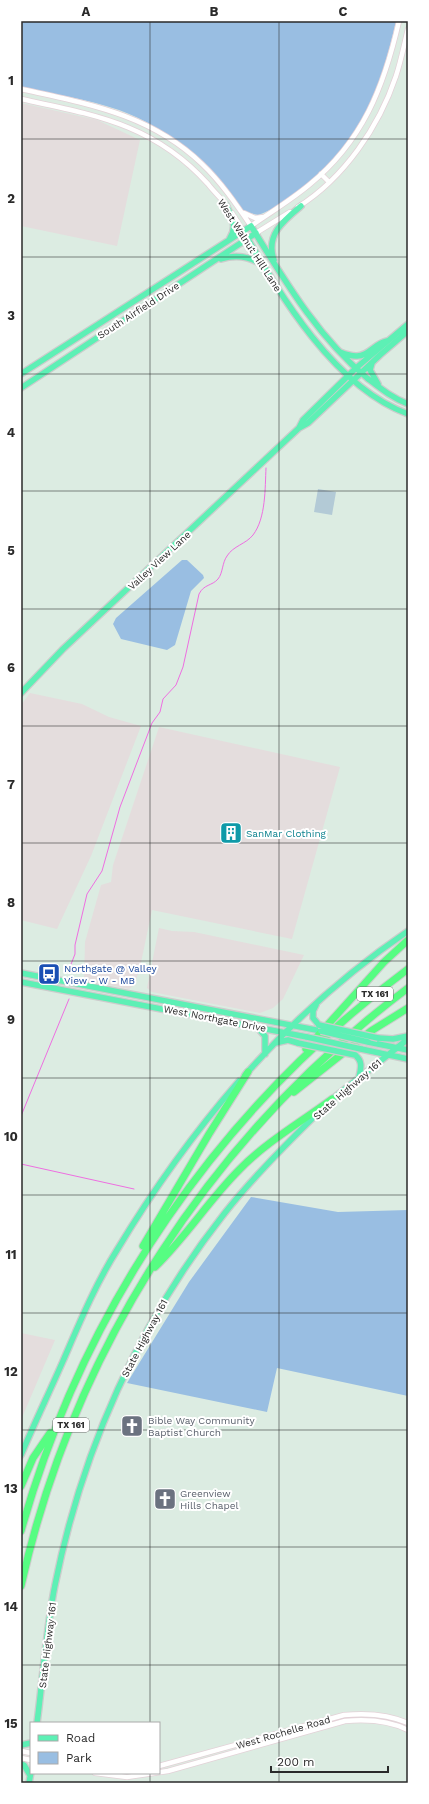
<svg xmlns="http://www.w3.org/2000/svg" width="429" height="1804" font-family="'Work Sans',sans-serif">
  <style>
    .industrial { fill: #e4dddd }
    .green { fill: #99bee2 }
    .cemetery { fill: #b3cad6 }
    .lines { fill: none; stroke-linecap: round; stroke-linejoin: round }
    .stream { stroke: #ee6fe1; stroke-width: 1 }
    .minor-casing { stroke: #e3d1d7; stroke-width: 6 }
    .major-casing { stroke: #ccc; stroke-width: 8 }
    .highway-casing { stroke: #ccc; stroke-width: 9 }
    .minor { stroke: #fff; stroke-width: 4.5 }
    .major { stroke: #5df0b5; stroke-width: 5.5 }
    .highway { stroke: #56fd82; stroke-width: 7 }
    .major-bridge-casing { stroke: #ccc; stroke-width: 8; stroke-linecap: butt }
    .major-bridge { stroke: #5df0b5; stroke-width: 5.5 }
    .grid { fill: none; stroke: #2a2a2a; stroke-width: 1; stroke-opacity: 0.55 }
    .labels { text-anchor: middle; stroke-width: 4; stroke-linejoin: round; paint-order: stroke }
    .shield { fill: #fff; stroke: #6a6a6a; stroke-width: 1 }
    .shield-label { font-size: 9px; font-weight: bold; fill: #2a2a2a }
    .street-label { font-size: 10px; fill: #2a2a2a; stroke: #fff }
    .culture-label { font-size: 10px; fill: #0d838f; stroke: #fff; text-anchor: start }
    .transit-label { font-size: 10px; fill: #164399; stroke: #fff; text-anchor: start }
    .worship-label { font-size: 10px; fill: #5b616d; stroke: #fff; text-anchor: start }
    .neatline { fill: none; stroke: #2a2a2a; stroke-width: 1.5 }
    .grid-label { font-size: 13px; text-anchor: middle; font-weight: bold; fill: #2a2a2a }
  </style>
  <rect width="100%" height="100%" fill="#dcece2"/>
  <path class="industrial" d="M 21,103 L 97,120 L 140,140 L 117,246 L 21,226 Z
    M 30,693 L 82,704 L 109,717 L 141,726 L 91,856 L 57,929 L 21,920 L 21,705 Z
    M 159,727 L 340,767 L 292,939 L 152,910 L 139,972 L 133,986 L 129,989 L 84,980 L 85,942 L 101,885 L 111,882 L 113,865 Z
    M 159,928 L 172,931 L 194,932 L 304,955 L 283,999 L 273,1008 L 260,1013 L 152,992 L 147,988 Z
    M 21,1333 L 55,1340 L 21,1420 Z"/>
  <path class="green" d="M 21,21 L 396,21 C 380,93 357,148 295,193 C 284,201 271,211 258,215 L 246,212 L 242,209 C 212,164 170,129 119,110 C 87,99 53,94 21,87 Z
    M 182,560 L 187,560 L 203,575 L 204,578 L 191,591 L 175,645 L 167,650 L 121,639 L 113,624 L 116,618 Z
    M 251,1197 L 338,1212 L 408,1210 L 408,1396 L 277,1368 L 267,1412 L 127,1383 L 189,1282 Z"/>
  <path class="cemetery" d="M 318,489 L 336,492 L 332,515 L 314,512 Z"/>
  <g class="lines">
    <path class="stream" d="M 68,972 L 75,954 L 75,945 L 87,894 L 102,871 L 120,807 L 152,723 L 160,712 L 163,699 L 176,685 L 183,667 L 199,594 C 204,584 212,586 218,579 C 223,573 222,563 227,556 C 233,546 246,544 253,535 C 266,518 265,488 266,468
      M 21,1116 L 69,999
      M 21,1164 L 134,1189"/>
    <g class="minor-casing">
      <path id="minor" d="M 21,89 C 88,104 150,114 202,164 C 221,182 236,204 251,226 C 271,212 291,200 309,185 C 363,141 384,87 399,21
        M 21,99 C 95,115 154,124 208,184 C 214,192 222,199 228,207
        M 321,174 L 329,182
        M 298,207 C 344,178 379,127 396,76 C 401,61 404,45 408,29
        M 232,213 L 243,231
        M 244,213 L 255,218 L 264,217
        M 256,233 L 290,212
        M 21,1751 L 31,1753
        M 21,1758 L 31,1760
        M 159,1766 L 344,1715 C 365,1713 388,1714 408,1723
        M 95,1773 L 127,1777 L 168,1771 L 345,1721 C 367,1719 388,1720 408,1730"/>
    </g>
    <g class="major-casing">
      <path id="major" d="M 226,205 C 231,216 238,226 230,238
        M 243,231 C 281,296 334,387 408,414
        M 221,259 C 236,254 250,256 264,266
        M 274,260 C 265,235 284,220 301,206
        M 340,352 C 345,354 351,356 356,356 C 368,357 375,343 387,341
        M 372,363 L 370,370 L 378,384
        M 21,374 L 251,226 C 285,281 317,336 367,378 C 380,388 392,398 408,404
        M 21,388 L 256,233
        M 299,428 L 303,420 L 356,368 L 408,324
        M 21,693 L 63,649 L 299,428 L 308,423 L 380,355 L 408,331
        M 21,973 L 321,1031
        M 21,982 L 307,1037
        M 316,1005 L 313,1011 L 313,1018 L 319,1025
        M 257,1027 L 265,1036 L 265,1054
        M 378,1038 L 393,1039 L 408,1036
        M 368,1042 L 408,1050
        M 275,1043 L 288,1040 L 298,1043
        M 361,1049 L 408,1059
        M 355,1055 C 363,1061 361,1068 359,1077
        M 245,1075 C 292,1022 349,971 408,931
        M 330,1101 L 408,1039
        M 21,1455 C 34,1424 49,1393 63,1361 C 79,1324 95,1285 117,1250 C 153,1190 193,1134 239,1081
        M 37,1723 C 43,1677 46,1630 55,1585 C 82,1450 139,1322 224,1214 C 253,1177 287,1143 321,1110
        M 21,1745 L 31,1743
        M 21,1764 L 24,1765 L 30,1775
        M 29,1783 L 31,1772"/>
    </g>
    <g class="highway-casing">
      <path id="highway" d="M 306,1049 L 384,962 L 408,940
        M 294,1092 L 371,1031 L 408,1008
        M 143,1246 L 209,1134 L 248,1072
        M 155,1267 C 186,1237 209,1200 239,1170 C 266,1142 301,1122 332,1099
        M 21,1486 L 33,1458 L 50,1433
        M 21,1531 C 84,1306 220,1108 408,969
        M 21,1586 C 74,1347 213,1134 408,988"/>
    </g>
    <use href="#minor" class="minor"/>
    <use href="#major" class="major"/>
    <use href="#highway" class="highway"/>
    <g class="major-bridge-casing">
      <path id="major-bridge" d="M 319,1025 L 378,1038
        M 321,1031 L 368,1042
        M 307,1037 L 361,1049
        M 298,1043 L 355,1055"/>
    </g>
    <use href="#major-bridge" class="major-bridge"/>
  </g>
  <path class="grid" d="M 150,21 L 150,1723M 279,21 L 279,1783M 21,139 L 408,139M 21,257 L 408,257M 21,374 L 408,374M 21,491 L 408,491M 21,609 L 408,609M 21,726 L 408,726M 21,843 L 408,843M 21,961 L 408,961M 21,1078 L 408,1078M 21,1195 L 408,1195M 21,1313 L 408,1313M 21,1430 L 408,1430M 21,1547 L 408,1547M 21,1665 L 408,1665M 150,1773 L 150,1783"/>
  <defs>
    <g id="building-square" transform="scale(1.15)"><rect x="-9" y="-9" width="18" height="18" rx="4" fill="#0f9aa8" stroke="#fff"/><path d="M-4-6H4V6H1V3H-1V6H-4ZM-2.5-4.3h1.7v1.8h-1.7ZM.8-4.3h1.7v1.8H.8ZM-2.5-1h1.7V.8h-1.7ZM.8-1h1.7V.8H.8Z" fill="#fff"/></g>
    <g id="bus-square" transform="scale(1.15)"><rect x="-9" y="-9" width="18" height="18" rx="4" fill="#1a4fb4" stroke="#fff"/><path d="M-5-6H5V4H4V6H2V4H-2V6H-4V4H-5ZM-3.5-4V0h7V-4ZM-3.5 1.2v1.5H-2V1.2ZM2 1.2v1.5H3.5V1.2Z" fill="#fff"/></g>
    <g id="church-square" transform="scale(1.15)"><rect x="-9" y="-9" width="18" height="18" rx="4" fill="#6b7280" stroke="#fff"/><path d="M-1.2-6h2.4v3.5h3.3v2.4h-3.3V6h-2.4V-.1h-3.3v-2.4h3.3Z" fill="#fff"/></g>
  </defs>
  <g fill-rule="evenodd">
    <use href="#building-square" x="231" y="833"/>
    <use href="#bus-square" x="49" y="974"/>
    <use href="#church-square" x="132" y="1426"/>
    <use href="#church-square" x="165" y="1499"/>
  </g>
  <g class="labels">
    <g class="shield">
      <rect x="357" y="987" width="36" height="14" rx="3"/>
      <rect x="53" y="1418" width="36" height="14" rx="3"/>
    </g>
    <g class="shield-label">
      <text x="375" y="997">TX 161</text>
      <text x="71" y="1428">TX 161</text>
    </g>
    <g class="street-label">
      <text transform="translate(250 245) rotate(57)" y="4">West Walnut Hill Lane</text>
      <text transform="translate(138 310) rotate(-33)" y="4">South Airfield Drive</text>
      <text transform="translate(159 560) rotate(-43)" y="4">Valley View Lane</text>
      <text transform="translate(215 1018) rotate(11)" y="4">West Northgate Drive</text>
      <text transform="translate(347 1089) rotate(-41)" y="4">State Highway 161</text>
      <text transform="translate(144 1338) rotate(-62)" y="4">State Highway 161</text>
      <text transform="translate(47 1645) rotate(-83)" y="4">State Highway 161</text>
      <text transform="translate(283 1732) rotate(-16)" y="4">West Rochelle Road</text>
    </g>
    <g class="culture-label">
      <text x="246" y="837">SanMar Clothing</text>
    </g>
    <g class="transit-label">
      <text x="64" y="972">Northgate @ Valley<tspan x="64" dy="12">View - W - MB</tspan></text>
    </g>
    <g class="worship-label">
      <text x="148" y="1424">Bible Way Community<tspan x="148" dy="12">Baptist Church</tspan></text>
      <text x="180" y="1497">Greenview<tspan x="180" dy="12">Hills Chapel</tspan></text>
    </g>
  </g>
  <rect width="429" height="1804" fill="none" stroke="#ffffff" stroke-width="44"/>
  <rect x="30" y="1722" width="130" height="52" fill="#ffffff" stroke="#aaaaaa"/>
  <rect x="38" y="1735" width="20" height="6" fill="#5df0b5" stroke="#aaaaaa"/>
  <text x="66" y="1742" font-size="12" fill="#2a2a2a">Road</text>
  <rect x="38" y="1752" width="20" height="12" fill="#99bee2" stroke="#aaaaaa"/>
  <text x="66" y="1762" font-size="12" fill="#2a2a2a">Park</text>
  <path d="M271 1766v6h117v-6" fill="none" stroke="#2a2a2a" stroke-width="2"/>
  <text x="277" y="1766" font-size="12" fill="#2a2a2a" stroke="#ffffff" stroke-width="3" paint-order="stroke">200 m</text>
  <rect x="22" y="22" width="385" height="1760" class="neatline"/>
  <g class="grid-label">
    <text x="86" y="16">A</text>
    <text x="214" y="16">B</text>
    <text x="343" y="16">C</text>
    <text x="11" y="85">1</text>
    <text x="11" y="203">2</text>
    <text x="11" y="320">3</text>
    <text x="11" y="437">4</text>
    <text x="11" y="555">5</text>
    <text x="11" y="672">6</text>
    <text x="11" y="789">7</text>
    <text x="11" y="907">8</text>
    <text x="11" y="1024">9</text>
    <text x="11" y="1141">10</text>
    <text x="11" y="1259">11</text>
    <text x="11" y="1376">12</text>
    <text x="11" y="1493">13</text>
    <text x="11" y="1611">14</text>
    <text x="11" y="1728">15</text>
  </g>
</svg>
